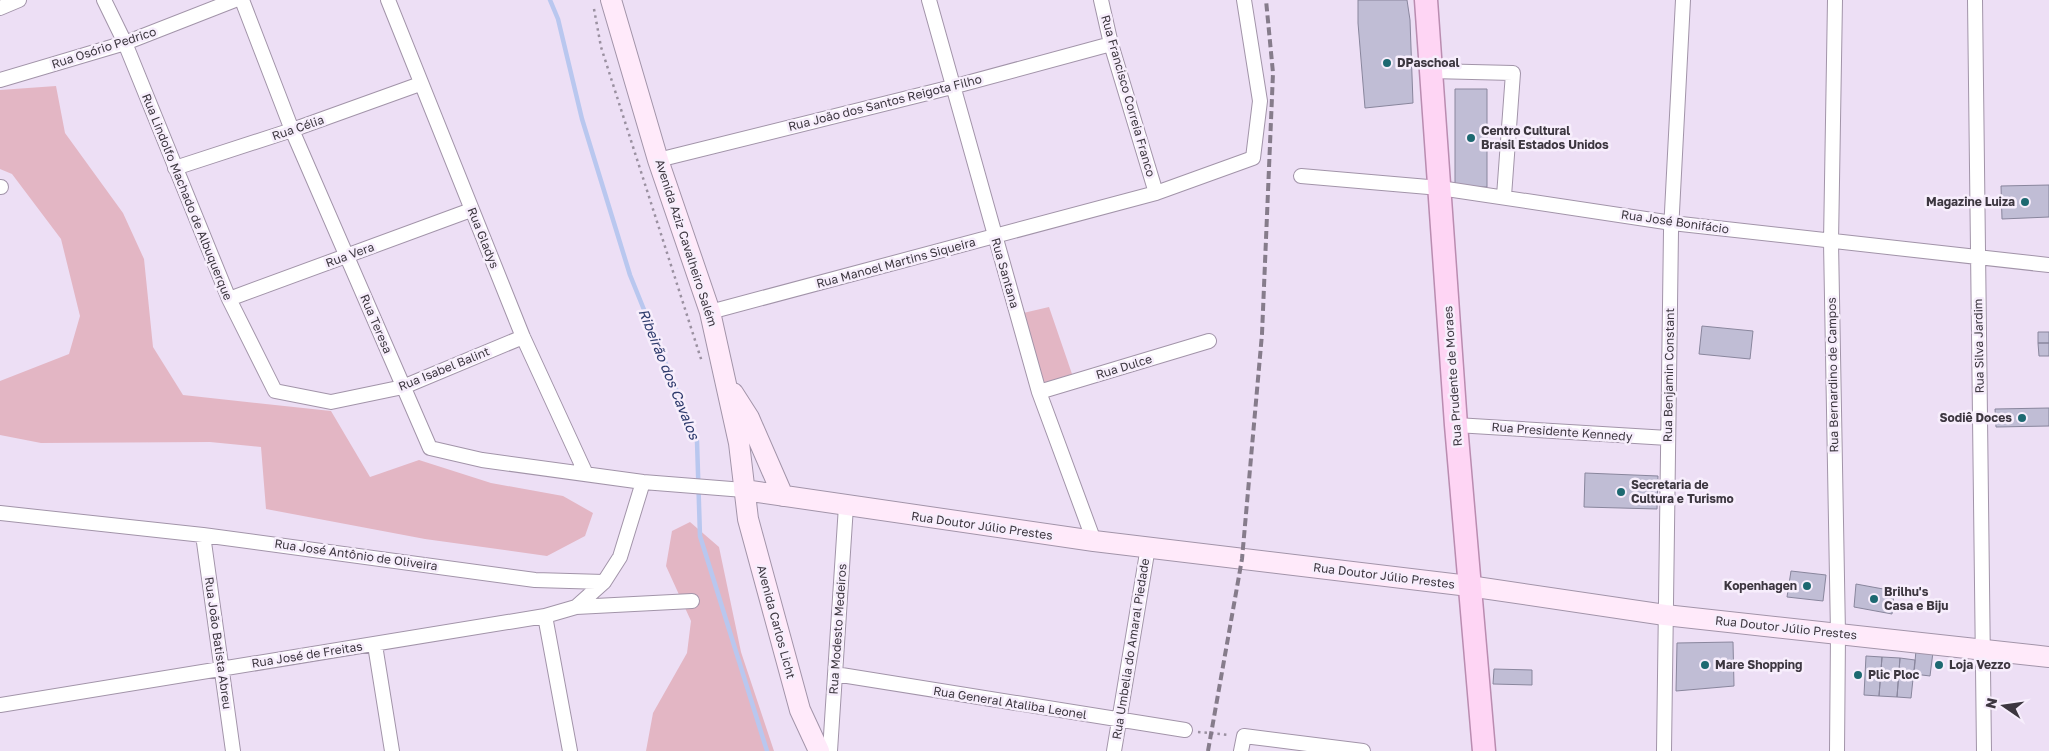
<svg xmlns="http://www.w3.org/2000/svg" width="2049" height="751" font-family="'Golos Text',sans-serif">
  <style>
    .green { fill: #e3b6c4 }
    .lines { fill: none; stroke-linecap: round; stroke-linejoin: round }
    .stream { stroke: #b9c7ef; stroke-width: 4.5 }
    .building { fill: #c0bdd5; stroke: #89869d }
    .street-casing { stroke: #a294a9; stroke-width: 16 }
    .secondary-casing { stroke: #a294a9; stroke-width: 22 }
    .primary-casing { stroke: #ba8cb0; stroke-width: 25 }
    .path { stroke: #9a90a0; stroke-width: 2.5; stroke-dasharray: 2.5 4; stroke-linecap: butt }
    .street { stroke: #fff; stroke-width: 14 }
    .secondary { stroke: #ffeafa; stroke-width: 20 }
    .primary { stroke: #fed5f4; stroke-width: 22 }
    .rail { stroke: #867c8b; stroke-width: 4; stroke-dasharray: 8 4; stroke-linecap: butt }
    .poi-dot { fill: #1d6971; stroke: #f7eefc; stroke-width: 2 }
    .labels { text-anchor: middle; stroke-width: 5; stroke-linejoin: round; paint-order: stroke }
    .street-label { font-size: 12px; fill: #3d3740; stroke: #f7eefc }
    .poi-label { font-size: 12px; font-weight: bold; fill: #3d3740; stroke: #f7eefc; text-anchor: start }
    .water-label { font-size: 14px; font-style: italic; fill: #2e3b6d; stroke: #f7eefc }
  </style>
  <rect width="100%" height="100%" fill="#eddff5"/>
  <path class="green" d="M 56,86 L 65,133 L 123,213 L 144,259 L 153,347 L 183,395 L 331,411 L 370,477 L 419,460 L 491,483 L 563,496 L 593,513 L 585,536 L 547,556 L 425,539 L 266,509 L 261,447 L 210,442 L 41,443 L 0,435 L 0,381 L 69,354 L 80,316 L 61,239 L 12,174 L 0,169 L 0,90 Z
    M 1049,307 L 1072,374 L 1040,385 L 1019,314 Z
    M 690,522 L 719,547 L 741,652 L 774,751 L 646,751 L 653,713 L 687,653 L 691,621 L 666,566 L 672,531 Z"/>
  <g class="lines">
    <path class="stream" d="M 550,0 L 558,19 L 582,119 L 630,275 L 697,441 L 700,536 L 767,751"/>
  </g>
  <path class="building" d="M 1358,0 L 1407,0 L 1410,20 L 1413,103 L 1365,108 L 1358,23 Z
    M 1455,89 L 1487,89 L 1487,187 L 1455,187 Z
    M 2049,185 L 2049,217 L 2002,219 L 2001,186 Z
    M 1702,326 L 1753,331 L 1750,359 L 1699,354 Z
    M 2038,332 L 2049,332 L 2049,343 L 2038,343 Z
    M 2038,343 L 2049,343 L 2049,356 L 2039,356 Z
    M 2049,408 L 2049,426 L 1996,427 L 1995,409 Z
    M 1585,473 L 1658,476 L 1657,509 L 1584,507 Z
    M 1791,571 L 1826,575 L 1823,601 L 1787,597 Z
    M 1856,584 L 1894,591 L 1892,614 L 1854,607 Z
    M 1733,642 L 1734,686 L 1676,691 L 1677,643 Z
    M 1916,650 L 1933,652 L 1930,676 L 1914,674 Z
    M 1866,656 L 1882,657 L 1879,696 L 1864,695 Z
    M 1882,657 L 1900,658 L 1897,697 L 1879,696 Z
    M 1900,658 L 1915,660 L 1911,698 L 1897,697 Z
    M 1494,669 L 1532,670 L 1532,685 L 1493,684 Z"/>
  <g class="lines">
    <g class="street-casing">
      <path id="street" d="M 104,0 L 125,43 L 229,299 L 275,391 L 331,402 L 403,387 L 523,337
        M 242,0 L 292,130 L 430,448 L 482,460 L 643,482 L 744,490
        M 388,0 L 523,337 L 586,474
        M 929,0 L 1039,392 L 1094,541
        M 1101,0 L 1111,44 L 1156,193
        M 1835,0 L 1831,242 L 1838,634 L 1837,751
        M 1975,0 L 1984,751
        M 0,8 L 19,0
        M 1431,71 L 1513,73 L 1504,196
        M 0,80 L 125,43 L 235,0
        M 658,160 L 952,87 L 1111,44
        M 175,168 L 292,130 L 420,84
        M 1301,176 L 1440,188 L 1672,223 L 2049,265
        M 0,187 L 1,187
        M 229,299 L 471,210
        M 710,312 L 1156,193 L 1253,158 L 1260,101 L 1244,0
        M 1039,392 L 1209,341
        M 1456,425 L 1668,438
        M 0,513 L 203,535 L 535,580 L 604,582 L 620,557 L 643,482
        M 203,535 L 233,751
        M 576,607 L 692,601
        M 545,616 L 570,751
        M 375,645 L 392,751
        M 835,674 L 1185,730
        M 0,705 L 545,616 L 576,607 L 604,582
        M 830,751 L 846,506
        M 1114,751 L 1148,547
        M 1241,751 L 1244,736 L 1363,751
        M 1664,751 L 1671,231 L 1683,0"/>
    </g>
    <g class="secondary-casing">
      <path id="secondary" d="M 611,0 L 658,160 L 710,312 L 739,443 L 748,519 L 800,710 L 819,751
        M 733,393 L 749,418 L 783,496
        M 744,490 L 1094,541 L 1469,586 L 1665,615 L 2049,657"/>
    </g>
    <g class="primary-casing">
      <path id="primary" d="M 1426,0 L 1456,425 L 1484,751"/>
    </g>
    <path class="path" d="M 594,9 L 601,47 L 702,362
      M 1198,732 L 1230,735"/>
    <use href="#street" class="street"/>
    <use href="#secondary" class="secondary"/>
    <use href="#primary" class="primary"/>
    <path class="rail" d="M 1208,751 L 1242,559 L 1262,334 L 1273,73 L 1266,0"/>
  </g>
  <g class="poi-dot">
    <circle cx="1387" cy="63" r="5"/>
    <circle cx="1471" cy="138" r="5"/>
    <circle cx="2025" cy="202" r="5"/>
    <circle cx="2022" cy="418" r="5"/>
    <circle cx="1621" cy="492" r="5"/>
    <circle cx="1807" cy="586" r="5"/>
    <circle cx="1874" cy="599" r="5"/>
    <circle cx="1705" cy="665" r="5"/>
    <circle cx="1939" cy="665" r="5"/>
    <circle cx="1858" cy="675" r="5"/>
  </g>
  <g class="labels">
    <g class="street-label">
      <text transform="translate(104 48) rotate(-18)" y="4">Rua Osório Pedrico</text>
      <text transform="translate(1128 96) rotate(74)" y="4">Rua Francisco Correia Franco</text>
      <text transform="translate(885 103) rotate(-14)" y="4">Rua João dos Santos Reigota Filho</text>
      <text transform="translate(298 128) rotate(-19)" y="4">Rua Célia</text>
      <text transform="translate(187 197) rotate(68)" y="4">Rua Lindolfo Machado de Albuquerque</text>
      <text transform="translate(1675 222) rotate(8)" y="4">Rua José Bonifácio</text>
      <text transform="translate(483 238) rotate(68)" y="4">Rua Gladys</text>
      <text transform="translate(686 243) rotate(72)" y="4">Avenida Aziz Cavalheiro Salém</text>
      <text transform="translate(350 255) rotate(-20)" y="4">Rua Vera</text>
      <text transform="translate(896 263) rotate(-15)" y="4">Rua Manoel Martins Siqueira</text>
      <text transform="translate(1005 273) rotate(74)" y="4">Rua Santana</text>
      <text transform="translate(376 324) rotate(67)" y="4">Rua Teresa</text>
      <text transform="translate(1979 346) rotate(-91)" y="4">Rua Silva Jardim</text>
      <text transform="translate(1124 367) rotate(-17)" y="4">Rua Dulce</text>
      <text transform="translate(444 369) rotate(-22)" y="4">Rua Isabel Balint</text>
      <text transform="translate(1669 375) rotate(-89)" y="4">Rua Benjamin Constant</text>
      <text transform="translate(1833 375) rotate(-91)" y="4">Rua Bernardino de Campos</text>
      <text transform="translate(1453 376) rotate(-94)" y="4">Rua Prudente de Moraes</text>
      <text transform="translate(1562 432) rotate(4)" y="4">Rua Presidente Kennedy</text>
      <text transform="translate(982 526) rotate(8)" y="4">Rua Doutor Júlio Prestes</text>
      <text transform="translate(356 555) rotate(8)" y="4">Rua José Antônio de Oliveira</text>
      <text transform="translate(1384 576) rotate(7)" y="4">Rua Doutor Júlio Prestes</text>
      <text transform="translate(776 622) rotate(75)" y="4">Avenida Carlos Licht</text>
      <text transform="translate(1786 628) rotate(6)" y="4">Rua Doutor Júlio Prestes</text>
      <text transform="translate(838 629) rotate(-86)" y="4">Rua Modesto Medeiros</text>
      <text transform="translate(218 643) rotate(82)" y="4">Rua João Batista Abreu</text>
      <text transform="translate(1131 649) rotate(-81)" y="4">Rua Umbelia do Amaral Piedade</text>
      <text transform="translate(307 655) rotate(-9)" y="4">Rua José de Freitas</text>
      <text transform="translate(1010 703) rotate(9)" y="4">Rua General Ataliba Leonel</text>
    </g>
    <g class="poi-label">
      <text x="1397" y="67">DPaschoal</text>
      <text x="1481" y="135">Centro Cultural<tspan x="1481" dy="14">Brasil Estados Unidos</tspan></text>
      <text x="2015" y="206" text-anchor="end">Magazine Luiza</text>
      <text x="2012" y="422" text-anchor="end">Sodiê Doces</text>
      <text x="1631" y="489">Secretaria de<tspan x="1631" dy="14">Cultura e Turismo</tspan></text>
      <text x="1797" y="590" text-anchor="end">Kopenhagen</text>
      <text x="1884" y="596">Brilhu's<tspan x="1884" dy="14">Casa e Biju</tspan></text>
      <text x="1715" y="669">Mare Shopping</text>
      <text x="1949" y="669">Loja Vezzo</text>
      <text x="1868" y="679">Plic Ploc</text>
    </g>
    <g class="water-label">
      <text transform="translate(669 374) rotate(68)" y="5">Ribeirão dos Cavalos</text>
    </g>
  </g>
  <g transform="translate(2004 706) rotate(283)" stroke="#f7eefc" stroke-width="4" paint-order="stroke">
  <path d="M0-4L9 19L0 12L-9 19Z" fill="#3d3740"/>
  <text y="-8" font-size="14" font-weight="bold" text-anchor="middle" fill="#3d3740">N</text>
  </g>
</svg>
